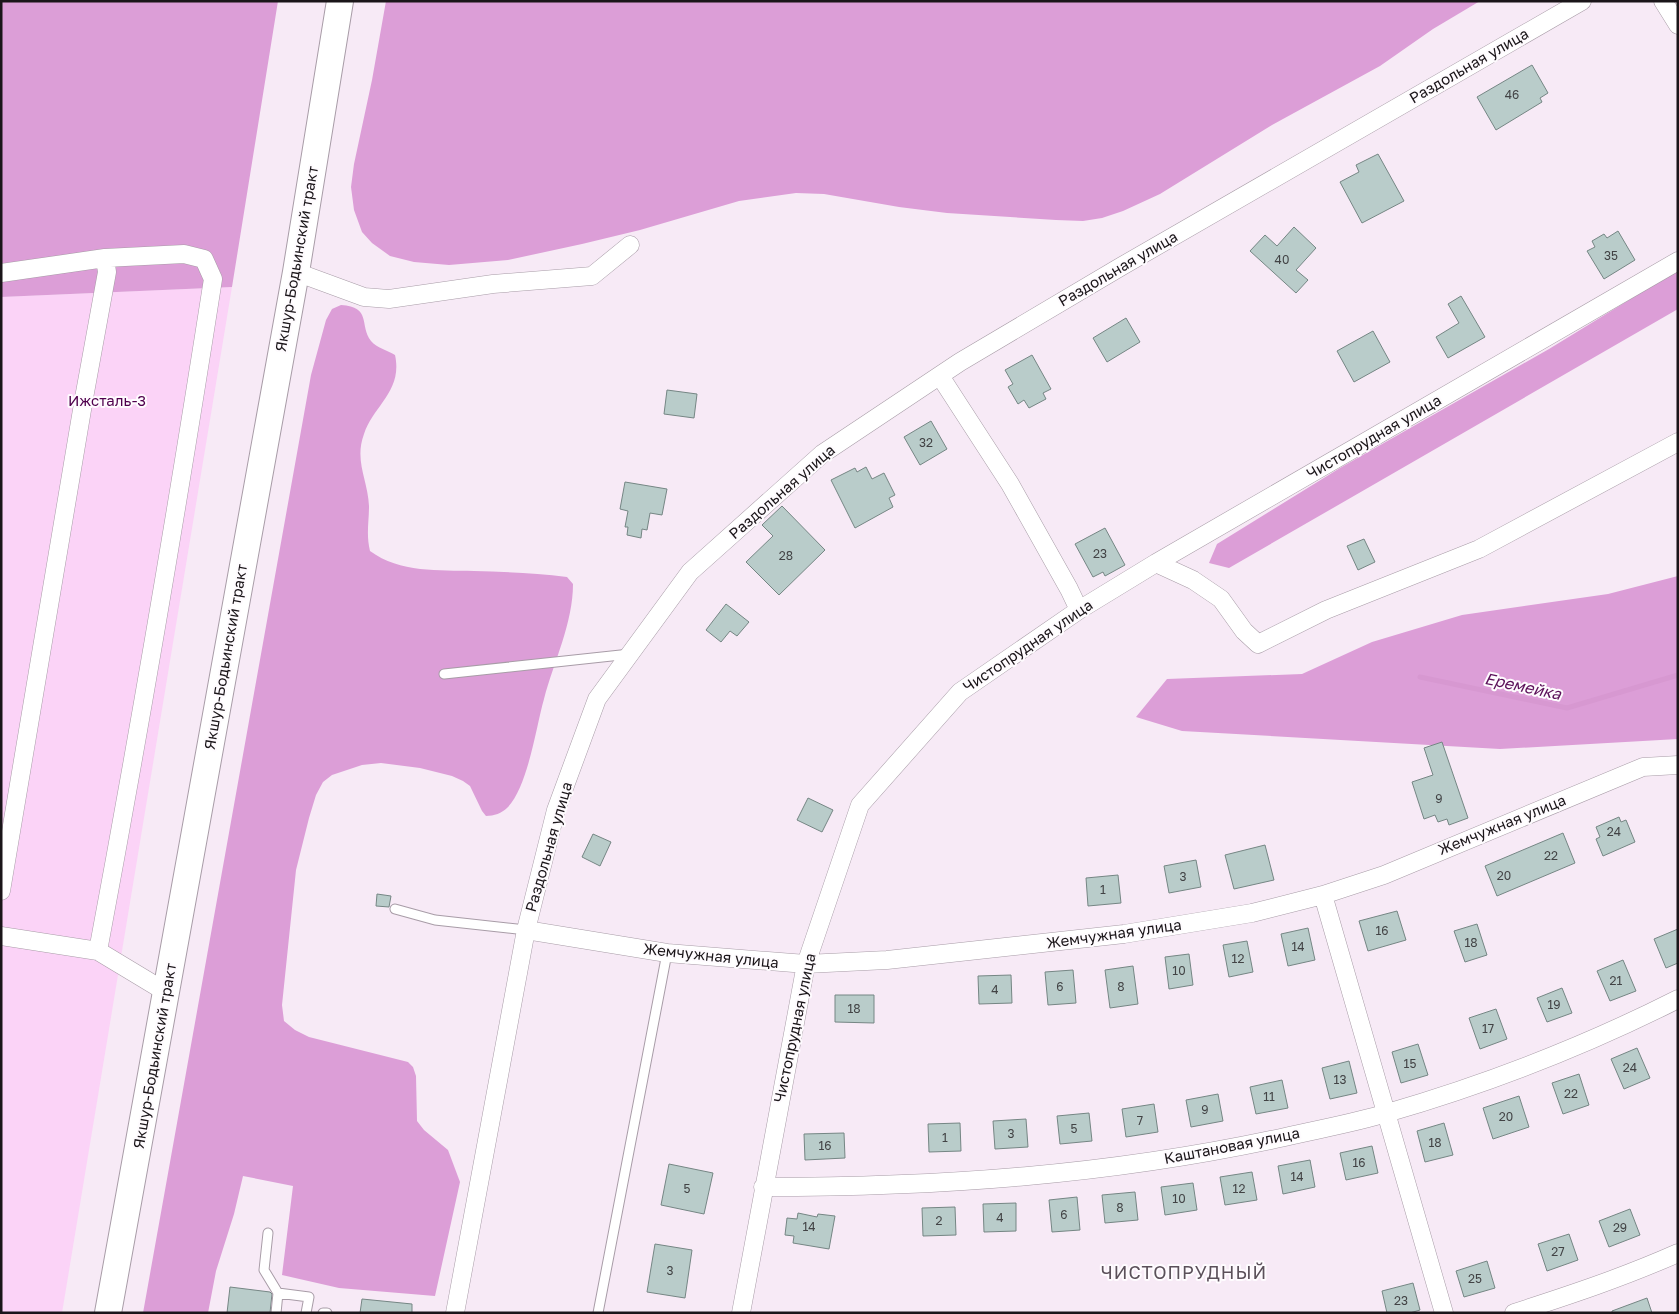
<svg xmlns="http://www.w3.org/2000/svg" width="1679" height="1314" font-family="'Golos Text',sans-serif">
  <style>
    .green { fill: #fbd3f7 }
    .forest { fill: #dc9ed7 }
    .lines { fill: none; stroke-linecap: round; stroke-linejoin: round }
    .stream { stroke: #d798d1; stroke-width: 5 }
    .building { fill: #b9ccca; stroke: #758684 }
    .lane-casing { stroke: #a89ca7; stroke-width: 11 }
    .street-casing { stroke: #a89ca7; stroke-width: 19 }
    .primary-casing { stroke: #a89ca7; stroke-width: 28 }
    .lane { stroke: #fff; stroke-width: 9 }
    .street { stroke: #fff; stroke-width: 18 }
    .primary { stroke: #fff; stroke-width: 26 }
    .labels { text-anchor: middle; stroke-width: 4; stroke-linejoin: round; paint-order: stroke }
    .number-label { font-size: 12px; fill: #424345 }
    .street-label { font-size: 15px; fill: #1a1519; stroke: #fefbfe }
    .park-label { font-size: 15px; fill: #4f004d; stroke: #fefbfe }
    .water-label { font-size: 16px; font-style: italic; fill: #5b1059; stroke: #fefbfe }
    .quarter-label { font-size: 18px; letter-spacing: 1px; fill: #5b505a; stroke: #fefbfe }
  </style>
  <rect width="100%" height="100%" fill="#f7eaf6"/>
  <path class="green" d="M 232,287 L 62,1313 L 1,1313 L 1,297 Z"/>
  <path class="forest" d="M 1,1 L 278,1 L 232,287 L 1,297 Z
    M 386,1 L 1480,1 L 1433,29 L 1380,66 L 1272,125 L 1160,194 L 1123,211 L 1102,218 L 1083,221 L 1056,220 L 947,213 L 899,207 L 824,194 L 796,193 L 739,201 L 640,230 L 582,244 L 508,260 L 449,265 L 414,262 L 390,256 L 372,243 L 362,232 L 354,210 L 351,187 L 354,164 L 372,80 Z
    M 1678,270 L 1678,309 L 1229,568 L 1209,563 L 1217,544 L 1340,468 L 1549,349 Z
    M 341,305 C 372,307 359,325 371,341 C 377,348 387,350 395,355 C 403,391 373,406 364,434 C 354,461 368,480 369,506 C 369,523 366,534 370,551 C 400,573 439,570 474,571 C 505,572 536,573 567,577 L 573,584 C 573,623 554,661 544,699 C 536,727 528,787 507,808 C 502,813 494,816 486,816 L 482,811 L 470,786 L 463,781 L 452,776 L 420,768 L 381,763 L 362,765 L 332,775 L 323,782 L 316,795 L 309,818 L 296,870 L 282,1005 L 284,1021 L 295,1030 L 309,1037 L 408,1062 L 413,1067 L 416,1076 L 417,1121 L 424,1130 L 448,1150 L 460,1182 L 435,1296 L 339,1288 L 282,1275 L 293,1186 L 243,1176 L 234,1214 L 216,1271 L 208,1313 L 143,1313 L 311,375 L 326,320 L 332,309 Z
    M 1678,576 L 1678,739 L 1500,749 L 1182,731 L 1136,717 L 1167,679 L 1302,674 L 1372,642 L 1462,615 L 1608,594 Z"/>
  <g class="lines">
    <path class="stream" d="M 1420,677 L 1567,708 L 1678,675"/>
  </g>
  <path class="building" d="M 1532,65 L 1548,93 L 1540,98 L 1542,102 L 1496,130 L 1477,97 Z
    M 1378,154 L 1404,201 L 1362,223 L 1340,182 L 1359,172 L 1356,165 Z
    M 1294,227 L 1316,248 L 1296,270 L 1308,280 L 1296,293 L 1250,251 L 1265,235 L 1277,246 Z
    M 1618,231 L 1635,260 L 1604,279 L 1587,251 L 1595,247 L 1592,241 L 1604,234 L 1607,238 Z
    M 1461,296 L 1485,337 L 1448,358 L 1436,337 L 1459,323 L 1448,304 Z
    M 1126,318 L 1140,342 L 1107,362 L 1093,338 Z
    M 1373,331 L 1390,362 L 1354,382 L 1337,351 Z
    M 1032,355 L 1051,389 L 1043,393 L 1046,399 L 1029,408 L 1024,400 L 1018,404 L 1008,387 L 1013,384 L 1005,370 Z
    M 667,390 L 697,394 L 694,418 L 664,414 Z
    M 931,421 L 947,449 L 920,465 L 904,437 Z
    M 866,467 L 872,479 L 884,473 L 895,495 L 889,498 L 893,507 L 855,528 L 831,480 L 855,468 L 857,472 Z
    M 625,482 L 667,489 L 662,515 L 650,513 L 647,530 L 642,529 L 641,538 L 627,535 L 628,527 L 625,527 L 628,511 L 620,509 Z
    M 782,506 L 825,550 L 779,595 L 746,562 L 773,536 L 762,525 Z
    M 1105,528 L 1125,565 L 1105,576 L 1103,572 L 1093,577 L 1075,544 Z
    M 1364,539 L 1375,562 L 1358,570 L 1347,546 Z
    M 726,604 L 749,622 L 737,636 L 730,631 L 721,642 L 706,630 Z
    M 1442,742 L 1468,818 L 1449,825 L 1447,819 L 1438,822 L 1435,815 L 1424,819 L 1412,782 L 1433,775 L 1424,748 Z
    M 808,798 L 833,810 L 822,832 L 797,820 Z
    M 1619,817 L 1621,822 L 1626,820 L 1635,842 L 1603,856 L 1596,839 L 1600,837 L 1596,827 Z
    M 1563,833 L 1575,863 L 1497,896 L 1485,866 Z
    M 593,834 L 611,842 L 600,866 L 582,857 Z
    M 1265,845 L 1274,880 L 1234,889 L 1225,855 Z
    M 1196,860 L 1201,887 L 1169,893 L 1164,866 Z
    M 1118,875 L 1121,903 L 1088,906 L 1086,878 Z
    M 377,894 L 391,896 L 389,907 L 376,906 Z
    M 1397,911 L 1406,940 L 1368,951 L 1359,921 Z
    M 1477,924 L 1487,955 L 1465,962 L 1454,931 Z
    M 1308,928 L 1315,960 L 1288,966 L 1281,934 Z
    M 1678,929 L 1678,963 L 1666,968 L 1654,939 Z
    M 1247,941 L 1253,972 L 1229,977 L 1223,945 Z
    M 1189,954 L 1193,985 L 1169,989 L 1165,957 Z
    M 1623,960 L 1636,991 L 1610,1001 L 1597,971 Z
    M 1133,966 L 1138,1004 L 1110,1008 L 1105,970 Z
    M 1073,970 L 1076,1003 L 1048,1005 L 1045,972 Z
    M 1011,975 L 1012,1003 L 979,1004 L 978,976 Z
    M 1562,988 L 1572,1013 L 1547,1022 L 1537,998 Z
    M 835,995 L 874,995 L 874,1023 L 835,1022 Z
    M 1496,1009 L 1507,1039 L 1480,1049 L 1469,1018 Z
    M 1418,1044 L 1428,1075 L 1401,1083 L 1392,1052 Z
    M 1637,1048 L 1650,1078 L 1624,1089 L 1611,1059 Z
    M 1349,1061 L 1357,1093 L 1330,1099 L 1322,1068 Z
    M 1579,1074 L 1589,1105 L 1563,1114 L 1552,1083 Z
    M 1282,1080 L 1288,1108 L 1256,1114 L 1250,1087 Z
    M 1218,1094 L 1223,1121 L 1191,1127 L 1186,1100 Z
    M 1519,1096 L 1529,1127 L 1493,1139 L 1483,1108 Z
    M 1154,1104 L 1158,1132 L 1126,1137 L 1122,1109 Z
    M 1089,1113 L 1092,1141 L 1060,1144 L 1057,1116 Z
    M 1026,1119 L 1028,1147 L 995,1149 L 993,1121 Z
    M 960,1123 L 961,1151 L 929,1152 L 928,1124 Z
    M 1444,1123 L 1453,1155 L 1425,1162 L 1417,1131 Z
    M 844,1133 L 845,1158 L 805,1160 L 804,1134 Z
    M 1372,1146 L 1378,1173 L 1346,1180 L 1340,1153 Z
    M 1310,1160 L 1315,1187 L 1283,1194 L 1278,1166 Z
    M 669,1164 L 713,1173 L 704,1214 L 661,1205 Z
    M 1252,1172 L 1257,1200 L 1225,1205 L 1220,1177 Z
    M 1193,1183 L 1197,1210 L 1165,1215 L 1161,1187 Z
    M 1135,1192 L 1138,1220 L 1105,1223 L 1102,1195 Z
    M 1077,1197 L 1080,1230 L 1052,1232 L 1049,1200 Z
    M 1016,1203 L 1016,1231 L 984,1232 L 983,1204 Z
    M 955,1207 L 956,1235 L 923,1236 L 922,1208 Z
    M 1630,1209 L 1640,1235 L 1609,1247 L 1599,1221 Z
    M 798,1213 L 817,1217 L 818,1214 L 835,1216 L 829,1249 L 793,1243 L 794,1236 L 785,1235 L 787,1218 L 797,1219 Z
    M 1569,1234 L 1578,1260 L 1547,1271 L 1538,1244 Z
    M 655,1244 L 692,1250 L 685,1298 L 647,1292 Z
    M 1487,1261 L 1495,1288 L 1464,1297 L 1456,1271 Z
    M 1413,1283 L 1420,1310 L 1410,1313 L 1387,1313 L 1382,1291 Z
    M 230,1287 L 270,1292 L 272,1294 L 270,1313 L 227,1313 Z
    M 1647,1298 L 1652,1313 L 1612,1313 L 1612,1311 Z
    M 362,1299 L 412,1304 L 412,1313 L 360,1313 Z"/>
  <g class="lines">
    <g class="lane-casing">
      <path id="lane" d="M 444,674 L 630,654
        M 395,909 L 435,920 L 526,930
        M 268,1233 L 264,1270 L 278,1293 L 276,1313
        M 278,1293 L 309,1297 L 306,1313
        M 323,1313 L 327,1313
        M 598,1313 L 667,953"/>
    </g>
    <g class="street-casing">
      <path id="street" d="M 1663,1 L 1678,25
        M 296,272 L 364,297 L 389,299 L 493,284 L 592,276 L 630,245
        M 1,273 L 105,258 L 184,254 L 204,259 L 213,279 C 178,503 140,727 98,951
        M 940,376 L 1010,484 L 1069,589 L 1079,610
        M 1156,563 L 1193,580 L 1221,599 L 1244,631 L 1258,644 L 1326,610 L 1479,549 L 1678,442
        M 1,891 L 84,398 L 107,272 L 105,258
        M 1323,895 L 1444,1313
        M 526,930 L 667,953 L 806,964 L 887,960 L 1124,934 L 1252,913 L 1323,895 L 1384,875 L 1643,767 L 1678,765
        M 1,936 L 98,951 L 166,992
        M 763,1187 C 940,1187 1111,1175 1285,1137 C 1319,1129 1354,1123 1387,1113 C 1487,1084 1585,1046 1678,999
        M 455,1313 L 526,930 L 556,810 L 597,699 L 690,572 L 822,454 L 960,362 L 1122,266 L 1582,1
        M 741,1313 L 806,964 L 860,805 L 960,692 L 1079,610 L 1156,563 L 1678,261
        M 1514,1313 C 1570,1295 1624,1277 1678,1253"/>
    </g>
    <g class="primary-casing">
      <path id="primary" d="M 108,1313 L 296,272 L 340,1"/>
    </g>
    <use href="#lane" class="lane"/>
    <use href="#street" class="street"/>
    <use href="#primary" class="primary"/>
  </g>
  <g class="labels">
    <g class="number-label">
      <text x="1512" y="99">46</text>
      <text x="1611" y="260">35</text>
      <text x="1282" y="264">40</text>
      <text x="926" y="447">32</text>
      <text x="1100" y="558">23</text>
      <text x="786" y="560">28</text>
      <text x="1439" y="803">9</text>
      <text x="1614" y="836">24</text>
      <text x="1551" y="860">22</text>
      <text x="1504" y="880">20</text>
      <text x="1183" y="881">3</text>
      <text x="1103" y="894">1</text>
      <text x="1382" y="935">16</text>
      <text x="1471" y="947">18</text>
      <text x="1298" y="951">14</text>
      <text x="1238" y="963">12</text>
      <text x="1179" y="975">10</text>
      <text x="1616" y="985">21</text>
      <text x="1060" y="991">6</text>
      <text x="1121" y="991">8</text>
      <text x="995" y="994">4</text>
      <text x="1554" y="1009">19</text>
      <text x="854" y="1013">18</text>
      <text x="1488" y="1033">17</text>
      <text x="1410" y="1068">15</text>
      <text x="1630" y="1072">24</text>
      <text x="1340" y="1084">13</text>
      <text x="1571" y="1098">22</text>
      <text x="1269" y="1101">11</text>
      <text x="1205" y="1114">9</text>
      <text x="1506" y="1121">20</text>
      <text x="1140" y="1125">7</text>
      <text x="1074" y="1133">5</text>
      <text x="1011" y="1138">3</text>
      <text x="945" y="1142">1</text>
      <text x="1435" y="1147">18</text>
      <text x="825" y="1150">16</text>
      <text x="1359" y="1167">16</text>
      <text x="1297" y="1181">14</text>
      <text x="687" y="1193">5</text>
      <text x="1239" y="1193">12</text>
      <text x="1179" y="1203">10</text>
      <text x="1120" y="1212">8</text>
      <text x="1064" y="1219">6</text>
      <text x="1000" y="1222">4</text>
      <text x="939" y="1225">2</text>
      <text x="809" y="1231">14</text>
      <text x="1620" y="1232">29</text>
      <text x="1558" y="1256">27</text>
      <text x="670" y="1275">3</text>
      <text x="1475" y="1283">25</text>
      <text x="1401" y="1305">23</text>
    </g>
    <g class="street-label">
      <text transform="translate(1469 66) rotate(-30)" y="5">Раздольная улица</text>
      <text transform="translate(297 259) rotate(-80)" y="5">Якшур-Бодьинский тракт</text>
      <text transform="translate(1118 269) rotate(-30)" y="5">Раздольная улица</text>
      <text transform="translate(1374 437) rotate(-30)" y="5">Чистопрудная улица</text>
      <text transform="translate(782 492) rotate(-41)" y="5">Раздольная улица</text>
      <text transform="translate(1028 646) rotate(-34)" y="5">Чистопрудная улица</text>
      <text transform="translate(226 657) rotate(-80)" y="5">Якшур-Бодьинский тракт</text>
      <text transform="translate(1502 825) rotate(-22)" y="5">Жемчужная улица</text>
      <text transform="translate(549 847) rotate(-74)" y="5">Раздольная улица</text>
      <text transform="translate(1114 934) rotate(-8)" y="5">Жемчужная улица</text>
      <text transform="translate(711 956) rotate(6)" y="5">Жемчужная улица</text>
      <text transform="translate(795 1028) rotate(-78)" y="5">Чистопрудная улица</text>
      <text transform="translate(155 1056) rotate(-80)" y="5">Якшур-Бодьинский тракт</text>
      <text transform="translate(1232 1146) rotate(-11)" y="5">Каштановая улица</text>
    </g>
    <g class="park-label">
      <text x="107" y="406">Ижсталь-3</text>
    </g>
    <g class="water-label">
      <text transform="translate(1523 686) rotate(12)" y="6">Еремейка</text>
    </g>
    <g class="quarter-label">
      <text x="1184" y="1279">ЧИСТОПРУДНЫЙ</text>
    </g>
  </g>
  <rect width="1679" height="1314" fill="none" stroke="#1a1519" stroke-width="5"/>
</svg>
